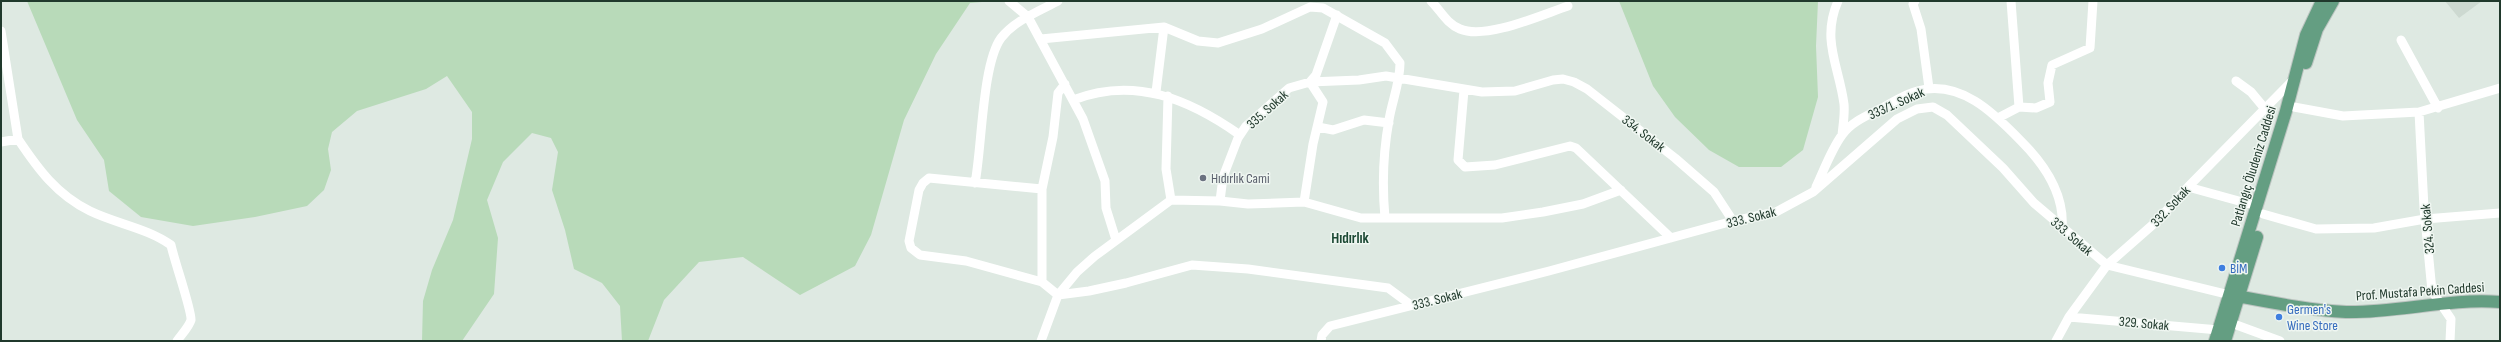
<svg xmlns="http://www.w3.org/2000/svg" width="2501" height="342" font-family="'Sofia Sans Condensed',sans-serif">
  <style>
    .built { fill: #cdd9d1 }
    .green { fill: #b8dab9 }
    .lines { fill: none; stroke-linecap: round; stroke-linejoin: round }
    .major-casing { stroke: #bcc4c0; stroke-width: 14 }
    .minor { stroke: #fff; stroke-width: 9 }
    .major { stroke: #649e82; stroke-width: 12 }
    .worship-dot { fill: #6b7280; stroke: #eff6f1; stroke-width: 1.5 }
    .shop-dot { fill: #3f7fe0; stroke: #eff6f1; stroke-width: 1.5 }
    .labels { text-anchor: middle; stroke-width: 3; stroke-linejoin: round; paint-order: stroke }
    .street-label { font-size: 14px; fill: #20392c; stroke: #eff6f1 }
    .worship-label { font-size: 14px; fill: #5b616d; stroke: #eff6f1; text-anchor: start }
    .shop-label { font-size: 14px; fill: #366cbe; stroke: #eff6f1; text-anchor: start }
    .neighbourhood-label { font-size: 15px; font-weight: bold; fill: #1d4a35; stroke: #eff6f1 }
  </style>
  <rect width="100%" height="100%" fill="#dee9e2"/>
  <path class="built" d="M 2445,1 L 2482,1 L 2459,18 Z"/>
  <path class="green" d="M 27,1 L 994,1 L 970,3 L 936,54 L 904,120 L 871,235 L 855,266 L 800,295 L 743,257 L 699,262 L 664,300 L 648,341 L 622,341 L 620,306 L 602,283 L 574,269 L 565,230 L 552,190 L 558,152 L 551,138 L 532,133 L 503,162 L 487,200 L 498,238 L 494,294 L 462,341 L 422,341 L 423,301 L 432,270 L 453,220 L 472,139 L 472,112 L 447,76 L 426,89 L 357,111 L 332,132 L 328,149 L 331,170 L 324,190 L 307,206 L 255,217 L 193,226 L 141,217 L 109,191 L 104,160 L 77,120 Z
    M 1619,1 L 1818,1 L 1816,46 L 1818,97 L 1803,150 L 1781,167 L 1739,167 L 1709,150 L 1675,117 L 1653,86 Z"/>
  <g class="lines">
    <g class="major-casing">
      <path id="major" d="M 2306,63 L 2317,29 L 2333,1
        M 2231,295 C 2269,302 2307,310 2346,312 C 2398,313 2448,298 2500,302
        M 2215,341 L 2286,111 L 2306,35 L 2322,1
        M 2225,341 L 2257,237"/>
    </g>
    <path class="minor" d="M 1009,1 L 1028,17 L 1083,119 L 1105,181 L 1106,208 L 1116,240
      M 1431,1 C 1441,11 1446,23 1460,29 C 1486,40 1541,15 1568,6
      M 1838,1 C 1821,40 1839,66 1844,104 C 1845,114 1843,125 1842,135
      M 1915,1 L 1913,4 L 1921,29 L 1929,88
      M 2011,1 L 2019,107
      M 1,31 L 18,139
      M 1041,39 L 1164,27 L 1198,41 L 1218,43 L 1262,29 L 1310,7 L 1323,8 L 1385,43 L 1400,63 C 1400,83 1392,101 1389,120 C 1383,153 1382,185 1385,218
      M 2401,40 L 2438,108
      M 2236,81 L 2251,92 L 2266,110
      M 1464,90 L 1458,160 L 1465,167 L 1495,165 L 1570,146 L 1576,148 L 1671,238
      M 1156,92 L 1164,27
      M 1168,96 L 1166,169 L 1171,200
      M 1073,100 C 1134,76 1189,99 1240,135
      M 2294,107 L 2343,116 L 2419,112 L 2500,88
      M 2419,112 L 2424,208 L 2432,291 L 2451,319 L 2450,341
      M 1998,118 L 2019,107 L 2036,108 L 2050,102 L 2048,83 L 2052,65 L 2090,48 L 2093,1
      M 1318,127 L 1333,130 L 1364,120 L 1389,123
      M 1,142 L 18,139 C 38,169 57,195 90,211 C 117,224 147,228 171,245 C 174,260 192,311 191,320 C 189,327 181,335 177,341
      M 975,183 C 982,148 982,64 1001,38 C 1014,21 1039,11 1058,1
      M 1816,187 C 1824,170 1831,150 1842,135 C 1852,121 1869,115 1884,107 C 1895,101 1905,94 1917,91 C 1960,79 1994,113 2021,141 C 2044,164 2065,195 2062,229
      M 2188,187 L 2257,206
      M 1042,189 L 929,178 L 923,183 L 919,190 L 909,241 L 911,248 L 920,255 L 966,261 L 1042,282 L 1058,295 L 1089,291 L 1126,283 L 1192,265 L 1248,269 L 1388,288 L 1411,305
      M 1220,201 L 1248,204 L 1304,202 L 1361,218 L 1502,218 L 1543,212 L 1583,204 L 1621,190
      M 1304,202 L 1313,144 L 1323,102 L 1310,82 L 1316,75 L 1337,15
      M 2263,214 L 2316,229 L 2374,228 L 2425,219 L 2500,213
      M 1042,282 L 1042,189 L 1053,137 L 1058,93 L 1065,84
      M 2069,317 L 2219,330
      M 2231,323 L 2280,341
      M 1041,341 L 1058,295 L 1077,272 L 1095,256 L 1171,200 L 1220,201 L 1223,177 L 1238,138 L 1246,126 L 1289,88 L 1310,82 L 1359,80 L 1386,76 L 1482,92 L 1515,91 L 1553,80 L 1563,79 L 1574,82 L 1587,89 L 1675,158 L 1714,192 L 1733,221
      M 1321,341 L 1322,335 L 1330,326 L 1549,271 L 1733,221 L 1776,212 L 1813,192 L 1897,119 L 1917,109 L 1933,107 L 1947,115 L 2003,168 L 2034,203 L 2107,265 L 2230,295
      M 2056,341 L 2069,317 L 2107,265 L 2157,221 L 2188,187 L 2293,80"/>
    <use href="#major" class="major"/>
  </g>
  <circle class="worship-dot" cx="1203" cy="178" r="4"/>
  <g class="shop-dot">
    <circle cx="2222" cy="268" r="4"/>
    <circle cx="2279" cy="317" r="4"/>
  </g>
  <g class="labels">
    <g class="street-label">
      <text transform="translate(1896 103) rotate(-24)" y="5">333/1. Sokak</text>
      <text transform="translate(1267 109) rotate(-42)" y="5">335. Sokak</text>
      <text transform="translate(1644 133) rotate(38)" y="5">334. Sokak</text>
      <text transform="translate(2253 166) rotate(-73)" y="5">Patlangıç Öludeniz Caddesi</text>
      <text transform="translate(2170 206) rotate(-47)" y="5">332. Sokak</text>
      <text transform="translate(1751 217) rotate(-14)" y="5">333. Sokak</text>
      <text transform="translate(2427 229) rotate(-95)" y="5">324. Sokak</text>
      <text transform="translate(2072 236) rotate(41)" y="5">333. Sokak</text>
      <text transform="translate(2420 291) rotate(-4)" y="5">Prof. Mustafa Pekin Caddesi</text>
      <text transform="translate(1437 299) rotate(-14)" y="5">333. Sokak</text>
      <text transform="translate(2144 323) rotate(5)" y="5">329. Sokak</text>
    </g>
    <g class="worship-label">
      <text x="1211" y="183">Hıdırlık Cami</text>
    </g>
    <g class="shop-label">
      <text x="2230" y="273">BİM</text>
      <text x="2287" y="314">Germen's<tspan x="2287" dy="16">Wine Store</tspan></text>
    </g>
    <g class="neighbourhood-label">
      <text x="1350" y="243">Hıdırlık</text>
    </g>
  </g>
  <rect width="2501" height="342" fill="none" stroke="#20392c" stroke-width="4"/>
</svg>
